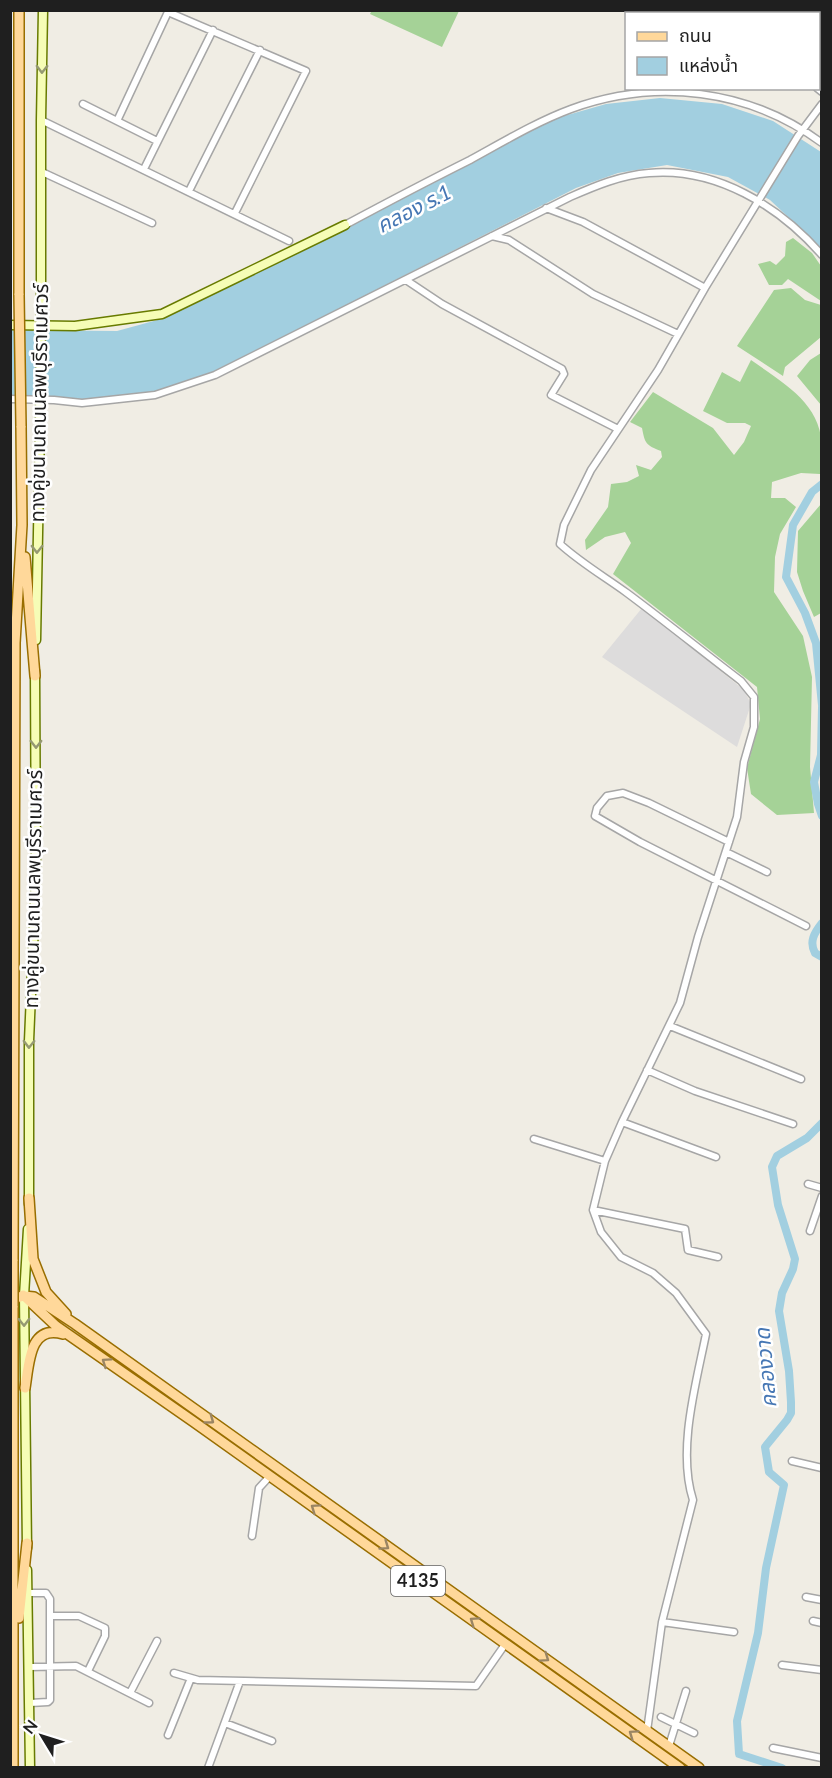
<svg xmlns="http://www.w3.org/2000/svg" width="832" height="1778" font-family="Lato,'Noto Sans Thai',sans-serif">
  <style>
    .residential { fill: #dddcdc }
    .forest { fill: #a5d297 }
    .water { fill: #a2cfe0 }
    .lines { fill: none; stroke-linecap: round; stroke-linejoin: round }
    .canal { stroke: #a2cfe0; stroke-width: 8 }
    .street-casing { stroke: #a6a6a6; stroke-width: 9 }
    .secondary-casing { stroke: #687b00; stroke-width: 11 }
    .primary-casing { stroke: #996e00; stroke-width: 12 }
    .street { stroke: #fff; stroke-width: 6 }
    .secondary { stroke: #f6fdb6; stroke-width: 8 }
    .primary { stroke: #ffd89a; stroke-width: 9 }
    .secondary-bridge-casing { stroke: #687b00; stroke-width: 11; stroke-linecap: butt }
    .primary-bridge-casing { stroke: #996e00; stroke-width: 12; stroke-linecap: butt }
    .secondary-bridge { stroke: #f6fdb6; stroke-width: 8 }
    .primary-bridge { stroke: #ffd89a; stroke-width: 9 }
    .oneway { stroke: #959972 }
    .oneway2 { stroke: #9a8563 }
    .labels { text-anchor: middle; stroke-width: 5; stroke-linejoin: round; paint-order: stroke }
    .shield { fill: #fff; stroke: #626262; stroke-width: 1.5 }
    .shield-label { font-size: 18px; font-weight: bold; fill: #1f1f1f }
    .street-label { font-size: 20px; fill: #1f1f1f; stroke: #fff }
    .water-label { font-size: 21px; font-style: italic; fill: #4677b4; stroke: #fff }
  </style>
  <rect width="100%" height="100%" fill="#f0ede4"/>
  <path class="residential" d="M 642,608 L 744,690 L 751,704 L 737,747 L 602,657 Z"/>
  <path class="forest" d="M 372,10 L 459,10 L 459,11 L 442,47 L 370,14 Z
    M 793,238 L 812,253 L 821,266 L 821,301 L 788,279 L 782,285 L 769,285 L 758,264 L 770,261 L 776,265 L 785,256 L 786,242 Z
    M 791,288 L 805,300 L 821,305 L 821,337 L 785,367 L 783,376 L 737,346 L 774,290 Z
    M 821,353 L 821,405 L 797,376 L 810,360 Z
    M 751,360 C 795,391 832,410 820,474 L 801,473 L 772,482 L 771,498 L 785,498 L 796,507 L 780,534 L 775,557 L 774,592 L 803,636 L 812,677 L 810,767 L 814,813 L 777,815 L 751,794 L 747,768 L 760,719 L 757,687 L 613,574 L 631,543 L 625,532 L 605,537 L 586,550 L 585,540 L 608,507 L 611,484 L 627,482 L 639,476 L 636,465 L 651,470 L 662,457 L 661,451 C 646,445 645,444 642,428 L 630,422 L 653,392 L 713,428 L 734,455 L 744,442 L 751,426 L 745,423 L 727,423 L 703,411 L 722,372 L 740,382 Z
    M 821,504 L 821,613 L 814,617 L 803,591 L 797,572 L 798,531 Z"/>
  <path class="water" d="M 660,98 L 722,104 L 773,121 L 821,152 L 821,248 L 770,200 L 728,177 L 667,165 L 618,173 L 576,188 L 211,374 L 154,392 L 86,401 L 11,398 L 11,330 L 117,331 L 161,319 L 557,118 L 606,104 Z"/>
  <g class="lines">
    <path class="canal" d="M 822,484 L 812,492 L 793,525 L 786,577 L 805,613 L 816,643 L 822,705
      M 822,707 L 821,755 L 814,782 L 818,804 L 822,816
      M 822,923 C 814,933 809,942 815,953 L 822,957
      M 782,1768 L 739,1754 L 737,1721 L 758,1633 L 766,1568 L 784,1485 L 769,1472 L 765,1447 L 787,1420 L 791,1413 L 791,1402 L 789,1371 L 779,1311 L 782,1293 L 793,1269 L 795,1259 L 778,1205 L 772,1167 L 777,1156 L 807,1138 L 822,1123"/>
    <g class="street-casing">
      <path id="street" d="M 694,10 L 698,14
        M 817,88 L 822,92
        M 83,104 L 157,141
        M 41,120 L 289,241
        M 117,121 L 168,12 L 306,71 L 235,213
        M 144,169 L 213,30
        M 42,172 L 152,223
        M 189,191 L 260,50
        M 546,208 L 583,222 L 705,288
        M 345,225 C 386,203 428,181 470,160 C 503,142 536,122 571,109 C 656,78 749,89 822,143
        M 492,236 L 509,240 L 593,294 L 678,334
        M 406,280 L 442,304 L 562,369 L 564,374 L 551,395 L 618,429
        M 10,399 L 54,400 L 82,403 L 155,395 L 215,375 L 570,197 C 595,186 621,175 649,173 C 716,167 779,206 822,255
        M 729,842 L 649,803 L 623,793 L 607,796 L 597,808 L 595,816 L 640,842 L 806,926
        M 726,852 L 767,872
        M 670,1026 L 801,1079
        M 647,1070 L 695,1091 L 793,1124
        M 622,1122 L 716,1157
        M 534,1139 L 605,1161
        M 808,1184 L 822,1188
        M 593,1210 L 685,1229 L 688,1250 L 718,1257
        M 810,1231 L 822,1196
        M 792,1461 L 822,1468
        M 252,1536 L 259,1488 L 270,1476
        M 28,1593 L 46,1593 L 50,1599 L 50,1700 L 48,1702 L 30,1703
        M 806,1597 L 822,1600
        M 50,1616 L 79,1616 L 105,1628 L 105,1636 L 88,1671
        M 813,1621 L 822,1623
        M 662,1622 L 734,1632
        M 782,1665 L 822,1670
        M 29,1667 L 76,1666 L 149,1703
        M 174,1673 L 198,1680 L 476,1686 L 506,1643
        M 130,1693 L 157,1641
        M 661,1717 L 694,1733
        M 225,1723 L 272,1741
        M 647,1731 L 662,1622 L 693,1500 C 677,1450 696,1384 706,1334 L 676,1293 L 653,1273 L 621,1257 L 601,1232 L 593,1210 L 605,1161 L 622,1122 L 680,1003 L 698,937 L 737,817 L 744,762 L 754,727 L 754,697 L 741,681 C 703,652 666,622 627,593 C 605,577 581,563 560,544 L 564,525 L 591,470 L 658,370 L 705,288 L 798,136 L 822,104
        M 168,1735 L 191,1678
        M 669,1746 L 686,1691
        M 773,1748 L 822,1758
        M 208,1768 L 240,1681"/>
    </g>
    <g class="secondary-casing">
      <path id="secondary" d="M 41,295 L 41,120 L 43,10
        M 10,325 L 75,326 L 162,314 L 345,225
        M 36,640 L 40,427
        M 29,1204 L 29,1041 L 36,877 L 35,671
        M 27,1548 L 24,1296 L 28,1229
        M 27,1570 L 30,1768"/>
    </g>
    <g class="primary-casing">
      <path id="primary" d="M 19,295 L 19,10
        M 25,557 L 35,676
        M 29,1198 L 33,1259 L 46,1292 L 66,1314
        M 13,1261 L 15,643 L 22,525 L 21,426
        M 23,1295 L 56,1326 L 194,1422 L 680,1768
        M 10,1299 L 24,1296 L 34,1297 L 75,1324 L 699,1768
        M 13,1306 L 13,1768
        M 25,1388 C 29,1364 29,1324 63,1334
        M 19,1618 L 27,1543"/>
    </g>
    <use href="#street" class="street"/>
    <use href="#secondary" class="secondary"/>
    <use href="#primary" class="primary"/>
    <g class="secondary-bridge-casing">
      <path id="secondary-bridge" d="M 40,427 L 41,295"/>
    </g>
    <g class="primary-bridge-casing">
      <path id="primary-bridge" d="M 19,295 L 21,426
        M 13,1306 L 13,1261"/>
    </g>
    <use href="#secondary-bridge" class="secondary-bridge"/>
    <use href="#primary-bridge" class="primary-bridge"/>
  </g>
  <defs><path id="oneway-chevron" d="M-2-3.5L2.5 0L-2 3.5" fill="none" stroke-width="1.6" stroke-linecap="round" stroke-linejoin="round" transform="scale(1.5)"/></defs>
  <g class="oneway">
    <use href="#oneway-chevron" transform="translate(42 69) rotate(91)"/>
    <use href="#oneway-chevron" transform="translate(37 549) rotate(91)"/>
    <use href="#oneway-chevron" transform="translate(36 744) rotate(90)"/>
    <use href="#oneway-chevron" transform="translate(29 1044) rotate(91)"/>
    <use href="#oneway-chevron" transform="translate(24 1322) rotate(89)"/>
  </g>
  <g class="oneway2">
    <use href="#oneway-chevron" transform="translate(106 1362) rotate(-145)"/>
    <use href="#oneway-chevron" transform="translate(210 1420) rotate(36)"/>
    <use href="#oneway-chevron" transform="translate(315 1508) rotate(-145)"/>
    <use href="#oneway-chevron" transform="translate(385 1546) rotate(35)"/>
    <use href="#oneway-chevron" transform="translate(474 1621) rotate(-145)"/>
    <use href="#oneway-chevron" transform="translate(545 1658) rotate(35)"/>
    <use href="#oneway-chevron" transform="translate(633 1734) rotate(-145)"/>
  </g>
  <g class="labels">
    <rect class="shield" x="391" y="1566" width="54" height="30" rx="4.5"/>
    <g class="shield-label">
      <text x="418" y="1587">4135</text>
    </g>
    <g class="street-label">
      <text transform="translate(39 403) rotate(-89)" y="7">ทางคู่ขนานถนนลพบุรีราเมศวร์</text>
      <text transform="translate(33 889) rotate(-89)" y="7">ทางคู่ขนานถนนลพบุรีราเมศวร์</text>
    </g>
    <g class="water-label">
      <text transform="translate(414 209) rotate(-27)" y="7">คลอง ร.1</text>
      <text transform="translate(766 1368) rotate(-95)" y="7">คลองวาด</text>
    </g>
  </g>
  <rect width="832" height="1778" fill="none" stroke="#1f1f1f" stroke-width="24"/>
  <rect x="625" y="12" width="195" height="78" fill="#ffffff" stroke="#a5a5a5" stroke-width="1.5"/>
  <rect x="637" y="32" width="30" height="9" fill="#ffd89a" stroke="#a5a5a5" stroke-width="1.5"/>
  <text x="679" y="42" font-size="18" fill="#1f1f1f">ถนน</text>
  <rect x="637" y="57" width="30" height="18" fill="#a2cfe0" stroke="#a5a5a5" stroke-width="1.5"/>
  <text x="679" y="72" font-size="18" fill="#1f1f1f">แหล่งน้ำ</text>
  <g transform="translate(42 1736) rotate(308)" stroke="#ffffff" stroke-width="4.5" paint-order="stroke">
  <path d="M0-4.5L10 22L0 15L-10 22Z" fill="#1f1f1f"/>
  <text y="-9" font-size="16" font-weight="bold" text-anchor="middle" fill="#1f1f1f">N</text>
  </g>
</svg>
